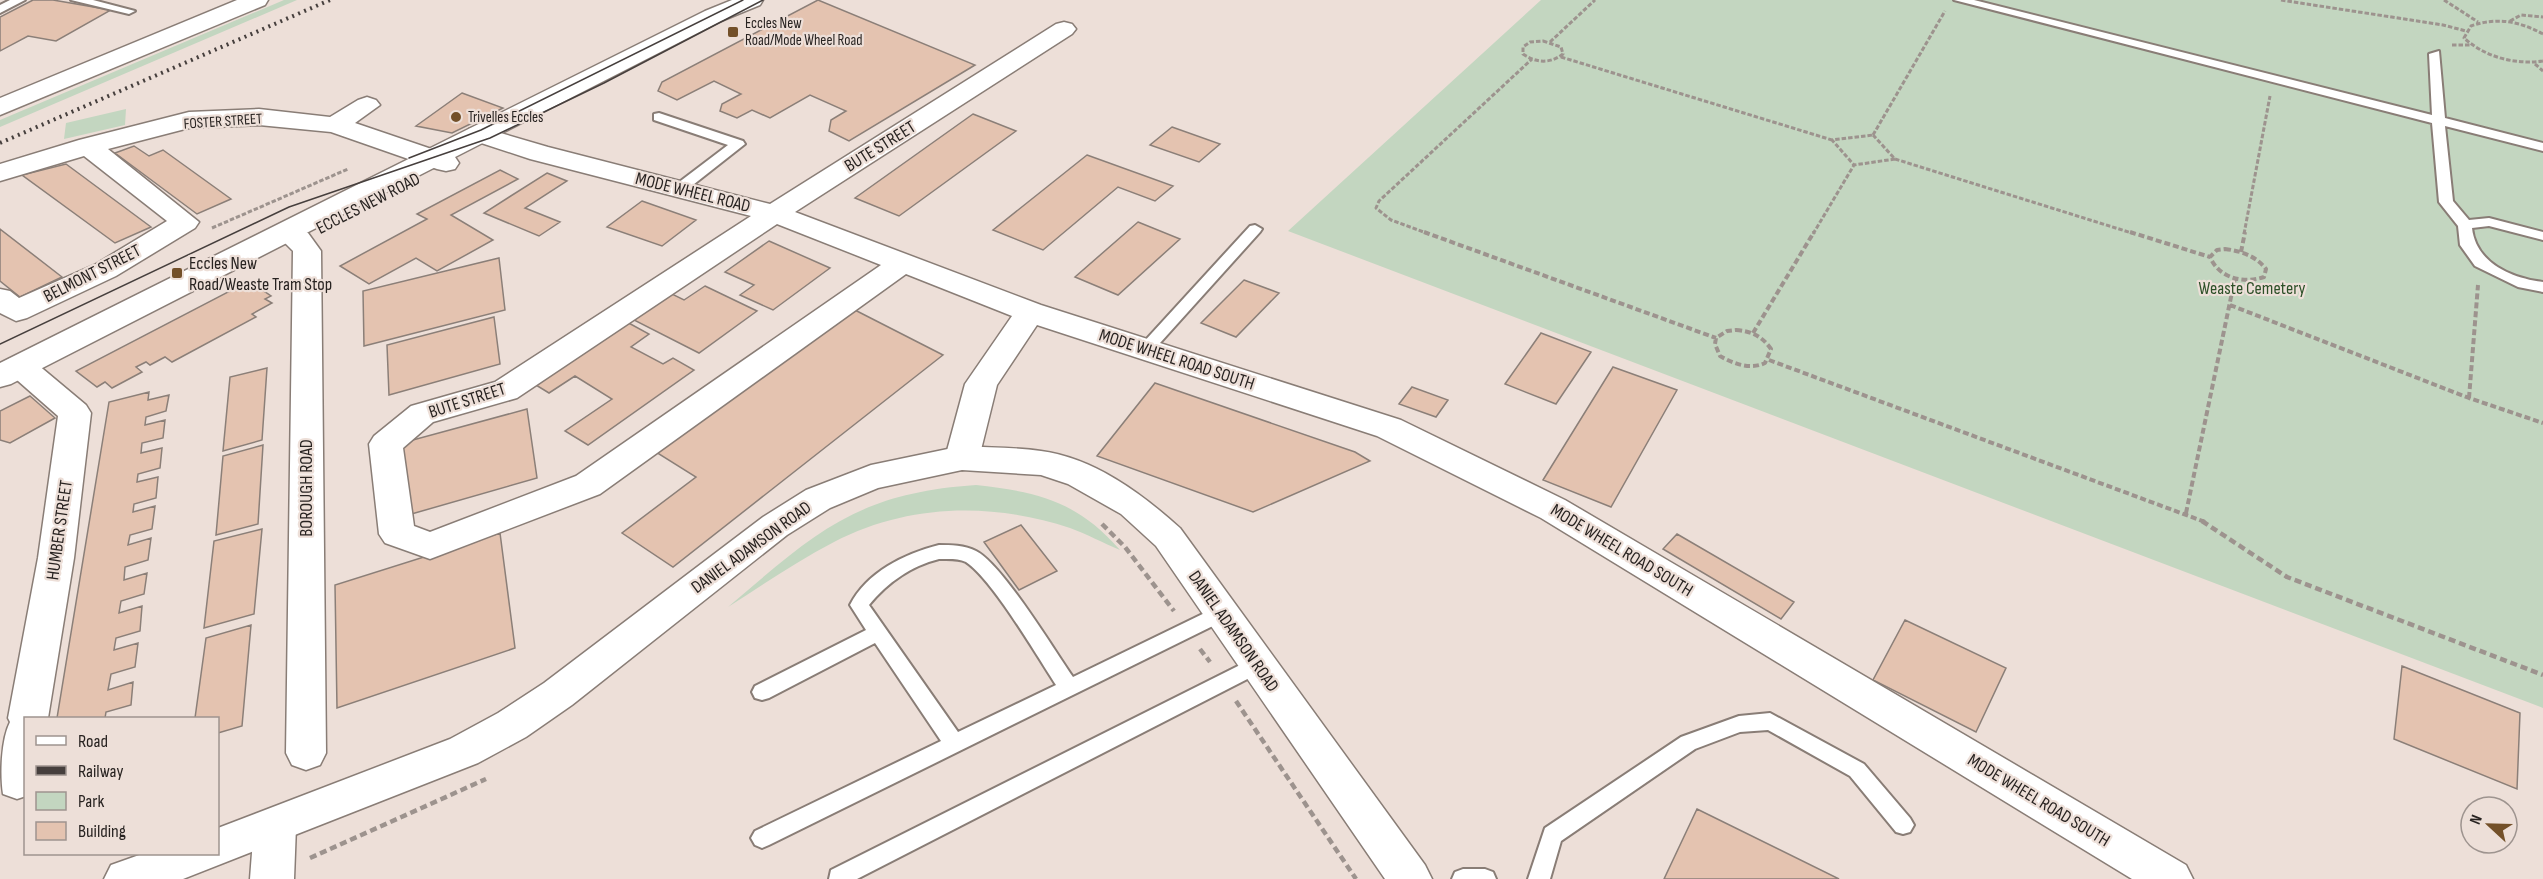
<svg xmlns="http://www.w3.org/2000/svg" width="2543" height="879" font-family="'Sofia Sans Condensed',sans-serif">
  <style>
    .green { fill: #c3d6c0 }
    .building { fill: #e4c3b0; stroke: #8b7f78; stroke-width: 1.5 }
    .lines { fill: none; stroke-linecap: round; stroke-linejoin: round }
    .lane-casing { stroke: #897d76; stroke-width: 4 }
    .street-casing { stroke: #897d76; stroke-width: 3 }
    .secondary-casing { stroke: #897d76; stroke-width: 3 }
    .primary-casing { stroke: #897d76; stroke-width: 3 }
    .highway-casing { stroke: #897d76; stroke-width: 3 }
    .path-far2 { stroke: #9d938e; stroke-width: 3; stroke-dasharray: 4.5 2; stroke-linecap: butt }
    .path-far1 { stroke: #9d938e; stroke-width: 4; stroke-dasharray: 6 3; stroke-linecap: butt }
    .path { stroke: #9d938e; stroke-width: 4.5; stroke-dasharray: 7 4; stroke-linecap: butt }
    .lane { fill: #fff; fill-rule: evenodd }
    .street { fill: #fff; fill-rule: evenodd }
    .secondary { fill: #fff; fill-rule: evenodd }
    .primary { fill: #fff; fill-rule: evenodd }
    .highway { fill: #fff; fill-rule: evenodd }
    .tram { stroke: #463f3d; stroke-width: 1.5 }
    .rail { stroke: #463f3d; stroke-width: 4; stroke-dasharray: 2 4.5; stroke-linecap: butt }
    .poi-dot { fill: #735029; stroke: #eddfd8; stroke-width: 2 }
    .labels { text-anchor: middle; stroke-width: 4.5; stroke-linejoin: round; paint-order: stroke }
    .far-poi-label { font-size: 15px; fill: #282321; stroke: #eddfd8; text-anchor: start }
    .far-street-label { font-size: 15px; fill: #282321; stroke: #eddfd8 }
    .street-label { font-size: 18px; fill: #282321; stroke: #eddfd8 }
    .poi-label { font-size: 18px; fill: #282321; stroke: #eddfd8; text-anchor: start }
    .park-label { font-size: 18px; fill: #2d5028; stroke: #eddfd8 }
  </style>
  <rect width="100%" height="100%" fill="#eddfd8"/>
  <path class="green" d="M 284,0 L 297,0 L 0,127 L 0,120 Z
    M 1541,0 L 2543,0 L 2543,708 L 1288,231 Z
    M 126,109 L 125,125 L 64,139 L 66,123 Z
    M 976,485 C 1038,492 1077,501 1120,550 C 1103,543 1087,534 1070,528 C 991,502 908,504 834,542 C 797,561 763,585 728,607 C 815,533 856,493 976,485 Z"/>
  <path class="building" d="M 33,0 L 53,0 L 111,10 L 56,41 L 28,36 L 0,51 L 0,17 Z
    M 818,0 L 975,65 L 849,141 L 829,131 L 831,120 L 846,111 L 810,95 L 770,118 L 752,110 L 737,118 L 720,111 L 722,104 L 741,94 L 714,81 L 677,100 L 658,91 L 662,82 Z
    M 462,93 L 503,108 L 452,133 L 416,126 Z
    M 973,114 L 1016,131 L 899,216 L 855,198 Z
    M 1172,127 L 1220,144 L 1199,162 L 1150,145 Z
    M 134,146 L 149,156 L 163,150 L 231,199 L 197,214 L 115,153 Z
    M 1087,155 L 1173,186 L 1155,201 L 1118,187 L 1043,250 L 993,230 Z
    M 66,164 L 151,227 L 115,243 L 22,175 Z
    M 500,170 L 518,179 L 451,215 L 493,240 L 437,271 L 416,258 L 369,284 L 340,266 L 427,219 L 417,214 Z
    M 547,173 L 567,181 L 525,208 L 560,222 L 539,236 L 484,213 Z
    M 642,201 L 696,220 L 662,246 L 607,227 Z
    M 1138,222 L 1180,239 L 1118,295 L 1075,277 Z
    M 0,229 L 62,277 L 20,297 L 0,281 Z
    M 769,241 L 830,268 L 773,310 L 740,295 L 754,285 L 725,272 Z
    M 499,258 L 505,310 L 364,346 L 363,291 Z
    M 1244,280 L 1279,293 L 1236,337 L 1201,323 Z
    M 249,281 L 271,296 L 265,299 L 272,303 L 252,314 L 256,317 L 172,362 L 165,357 L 150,365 L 146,362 L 136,367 L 142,372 L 112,388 L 105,382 L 97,387 L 76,371 Z
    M 705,286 L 757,311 L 699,353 L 630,318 L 668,292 L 684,300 Z
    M 849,307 L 943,355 L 673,567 L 622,533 L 696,477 L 651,449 Z
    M 494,317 L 500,364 L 389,395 L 387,345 Z
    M 625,321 L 649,334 L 631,347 L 663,364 L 673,358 L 694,370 L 588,445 L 565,431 L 612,399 L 575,376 L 549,393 L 531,382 Z
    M 1541,333 L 1591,352 L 1556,404 L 1505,384 Z
    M 1613,367 L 1677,390 L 1611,507 L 1543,480 Z
    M 267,368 L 262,440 L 223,451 L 230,377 Z
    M 1155,383 L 1355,452 L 1370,461 L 1253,512 L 1097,456 Z
    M 1412,387 L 1448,400 L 1436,417 L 1399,404 Z
    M 149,392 L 148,400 L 169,395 L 166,411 L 146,417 L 145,425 L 165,420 L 163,438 L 142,443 L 141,453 L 162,448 L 160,468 L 138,474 L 137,482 L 158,477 L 156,498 L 134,504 L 133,512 L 155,506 L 152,529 L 130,535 L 128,545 L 151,538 L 148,560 L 125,567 L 124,580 L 147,573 L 144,594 L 121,601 L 119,613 L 142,606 L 140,631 L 116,638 L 114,650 L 138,643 L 135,667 L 111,674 L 108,690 L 133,682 L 131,705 L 106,712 L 105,718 L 57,718 L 109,402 Z
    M 30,396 L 55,418 L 10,443 L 0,440 L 0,411 Z
    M 527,409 L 537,478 L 401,517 L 398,444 Z
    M 263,445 L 258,524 L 216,535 L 223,456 Z
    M 1021,525 L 1057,571 L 1019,590 L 984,542 Z
    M 262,529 L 254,614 L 204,628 L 214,541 Z
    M 500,533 L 515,648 L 337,708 L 335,585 Z
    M 1677,534 L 1794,602 L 1781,619 L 1663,549 Z
    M 1905,620 L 2006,668 L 1976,732 L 1873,680 Z
    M 251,625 L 242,726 L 218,733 L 218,718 L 195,718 L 206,638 Z
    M 2402,666 L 2520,713 L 2517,789 L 2394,739 Z
    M 1697,809 L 1839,879 L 1664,879 Z"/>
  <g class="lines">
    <g class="lane-casing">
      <path id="lane" d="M 10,0 L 25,0 L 0,13 L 0,5 Z
        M 71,0 L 93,0 L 135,11 L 129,14 Z
        M 1954,0 L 1974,0 L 2432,115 L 2429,54 L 2439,51 L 2445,118 L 2543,143 L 2543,151 L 2445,126 L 2453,201 L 2469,220 L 2489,218 L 2543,232 L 2543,240 L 2489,226 L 2472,228 C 2476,263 2511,278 2543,282 L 2543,292 L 2518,287 L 2475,266 L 2460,245 L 2458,226 L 2439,202 L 2432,123 Z
        M 659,113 L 743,141 L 745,144 L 684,192 L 674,192 L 674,186 L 728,145 L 654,120 L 654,114 Z
        M 1255,225 L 1262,229 L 1260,232 L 1151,353 L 1141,353 L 1138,349 L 1141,345 L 1250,226 Z
        M 939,545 C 951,545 964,545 976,551 C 1002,564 1054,650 1073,677 L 1215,608 L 1222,606 L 1229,608 L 1231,613 L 1229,618 L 769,845 L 762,848 L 755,845 L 751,838 L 755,831 L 941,741 L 875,643 L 769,698 L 762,700 L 755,698 L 752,692 L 755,686 L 866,630 L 850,605 C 867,572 904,554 939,545 ZM 939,559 C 948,559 958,558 966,562 C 992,579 1037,656 1056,685 L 958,732 L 869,605 C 887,583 911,566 939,559 Z
        M 1258,656 L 1265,658 L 1268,664 L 1265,670 L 857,879 L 829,879 L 831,870 Z
        M 1770,713 L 1864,764 L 1910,818 L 1914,825 L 1910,832 L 1903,834 L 1896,832 L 1850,776 L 1768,730 L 1740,732 L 1695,749 L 1561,841 L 1550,879 L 1528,879 L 1545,828 L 1681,737 L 1739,716 Z
        M 1463,869 L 1485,869 L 1493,872 L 1496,879 L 1452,879 L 1455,872 Z"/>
    </g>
    <g class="street-casing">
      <path id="street" d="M 1064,22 L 1072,24 L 1076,29 L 1072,34 L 795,212 L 1041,305 L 1401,420 L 1565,500 L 2186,865 L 2193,879 L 2132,879 L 1541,518 L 1377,436 L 1037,325 L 997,385 L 979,458 L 974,466 L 962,470 L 950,466 L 945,458 L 965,384 L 1012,316 L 906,274 L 600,494 L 430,559 L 385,543 L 379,534 L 369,444 L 374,436 L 411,406 L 495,382 L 751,216 L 530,159 L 469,139 L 465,134 L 469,129 L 478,126 L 487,129 L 548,147 L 770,204 L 1056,24 ZM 777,224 L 881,265 L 576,476 L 430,532 L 414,526 L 403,448 L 433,422 L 517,398 Z
        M 367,97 L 376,100 L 380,105 L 355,123 L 455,157 L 459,163 L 455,169 L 446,171 L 437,169 L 331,132 L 259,125 L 189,128 L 108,149 L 199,222 L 195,228 L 116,276 L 27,318 L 16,321 L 0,313 L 0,289 L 10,291 L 19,298 L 96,264 L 167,221 L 84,156 L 0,181 L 0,164 L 79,140 L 189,112 L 259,109 L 330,117 L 358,100 Z
        M 288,224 L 308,233 L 321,251 L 326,753 L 320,765 L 306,770 L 292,765 L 286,753 L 293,251 L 274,232 L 278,226 Z
        M 20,356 L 31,359 L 86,405 L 91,413 L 74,558 L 48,718 L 26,718 L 26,796 L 17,799 L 3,794 C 0,775 1,740 10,722 L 8,718 L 38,558 L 58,416 L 9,373 L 4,366 L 9,359 Z
        M 275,807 L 290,813 L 296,826 L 294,879 L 250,879 L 254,826 L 260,813 Z"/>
    </g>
    <g class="secondary-casing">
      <path id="secondary" d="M 962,446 C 988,448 1015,447 1041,451 C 1094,458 1141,493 1180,528 L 1425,865 L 1432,879 L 1385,879 L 1156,546 L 1121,514 L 1068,484 L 1041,475 L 962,470 L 878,488 L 830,508 L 787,535 L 572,705 L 526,737 L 478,763 L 183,879 L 104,879 L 111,865 L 142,854 L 218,854 L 218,828 L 450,739 L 498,713 L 544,683 L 763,517 L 806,490 L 871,465 Z"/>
    </g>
    <g class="primary-casing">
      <path id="primary" d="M 732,0 L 763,0 L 760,5 L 721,21 L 11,384 L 0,387 L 0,363 L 705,11 Z"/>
    </g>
    <g class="highway-casing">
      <path id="highway" d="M 237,0 L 268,0 L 265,5 L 0,115 L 0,98 Z"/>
    </g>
    <path class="path-far2" d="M 2281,0 L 2443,25 L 2466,31
      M 2444,0 L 2478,22
      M 2510,21 L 2521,15 L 2543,17
      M 2543,34 C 2519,21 2497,17 2471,26 L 2464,38 C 2485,57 2515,65 2543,61
      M 1543,41 L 1561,47 L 1563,54 C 1550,64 1536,63 1523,54 L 1523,47 L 1530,42 Z
      M 1550,42 L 1595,0
      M 2452,45 L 2470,45
      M 1561,57 L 1832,140
      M 2535,64 L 2543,71
      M 1873,135 L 1945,11
      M 1873,135 L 1895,159 L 1854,165 L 1832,140 Z
      M 1895,159 L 2135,234
      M 212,228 L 348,169
      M 1429,234 L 1391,220 L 1376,208 L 1379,201 L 1532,59
      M 1813,234 L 1854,165
      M 2244,234 L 2270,96"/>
    <path class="path-far1" d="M 1424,232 L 1716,338
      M 2130,232 L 2210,257
      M 2225,249 C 2241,251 2256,256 2266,269 L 2264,277 C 2243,284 2219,278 2210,257 L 2217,250 Z
      M 2241,252 L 2245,232
      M 2230,305 L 2469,398 L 2543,423
      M 1736,330 C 1751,331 1762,336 1771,349 L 1765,363 C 1750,370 1734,364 1720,356 L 1715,344 L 1716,338 L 1727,331 Z
      M 1753,333 L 1814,232
      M 1769,360 L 2205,522
      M 2469,398 L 2478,285
      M 2186,513 L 2235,278"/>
    <path class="path" d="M 2202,521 L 2287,577 L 2543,675
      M 1102,524 L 1125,547 L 1174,611
      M 1200,649 L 1210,662
      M 1236,701 L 1356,879
      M 310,858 L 486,779"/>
    <use href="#lane" class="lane"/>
    <use href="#street" class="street"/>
    <use href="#secondary" class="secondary"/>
    <use href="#primary" class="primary"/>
    <use href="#highway" class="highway"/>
    <path class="tram" d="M 409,158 L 481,130 L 743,0
      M 0,344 L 289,207 L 490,138 L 604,83 L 763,0"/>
    <path class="rail" d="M 0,143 L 330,0"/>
  </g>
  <g class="poi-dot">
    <rect x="727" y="26" width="12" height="12" rx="3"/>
    <circle cx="456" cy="117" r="6"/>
    <rect x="171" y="267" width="12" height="12" rx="3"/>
  </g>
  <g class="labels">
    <g class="far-poi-label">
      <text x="745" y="28">Eccles New<tspan x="745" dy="17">Road/Mode Wheel Road</tspan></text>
      <text x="468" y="122">Trivelles Eccles</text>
    </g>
    <g class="far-street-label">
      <text transform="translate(223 121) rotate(-4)" y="5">FOSTER STREET</text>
    </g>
    <g class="street-label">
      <text transform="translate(880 146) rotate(-32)" y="6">BUTE STREET</text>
      <text transform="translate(693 192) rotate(14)" y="6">MODE WHEEL ROAD</text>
      <text transform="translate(368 203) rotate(-27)" y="6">ECCLES NEW ROAD</text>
      <text transform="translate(92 273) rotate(-27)" y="6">BELMONT STREET</text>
      <text transform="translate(1177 359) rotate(18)" y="6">MODE WHEEL ROAD SOUTH</text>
      <text transform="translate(467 400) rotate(-18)" y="6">BUTE STREET</text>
      <text transform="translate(306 488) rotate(-90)" y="6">BOROUGH ROAD</text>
      <text transform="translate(59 530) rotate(-82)" y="6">HUMBER STREET</text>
      <text transform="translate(751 547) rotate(-36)" y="6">DANIEL ADAMSON ROAD</text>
      <text transform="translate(1622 550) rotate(31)" y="6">MODE WHEEL ROAD SOUTH</text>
      <text transform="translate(1234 631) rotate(55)" y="6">DANIEL ADAMSON ROAD</text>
      <text transform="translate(2039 800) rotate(31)" y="6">MODE WHEEL ROAD SOUTH</text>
    </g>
    <g class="poi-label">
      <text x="189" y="269">Eccles New<tspan x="189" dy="21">Road/Weaste Tram Stop</tspan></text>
    </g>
    <g class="park-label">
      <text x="2252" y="294">Weaste Cemetery</text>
    </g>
  </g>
  <rect x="24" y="717" width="195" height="138" fill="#eddfd8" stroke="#9e948f" stroke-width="1.5"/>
  <rect x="36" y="736" width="30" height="9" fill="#ffffff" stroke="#9e948f" stroke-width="1.5"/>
  <text x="78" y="747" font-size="18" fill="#282321">Road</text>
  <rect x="36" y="766" width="30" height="9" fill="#463f3d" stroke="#9e948f" stroke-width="1.5"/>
  <text x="78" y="777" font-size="18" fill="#282321">Railway</text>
  <rect x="36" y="792" width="30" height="18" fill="#c3d6c0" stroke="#9e948f" stroke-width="1.5"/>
  <text x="78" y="807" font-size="18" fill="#282321">Park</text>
  <rect x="36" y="822" width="30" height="18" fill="#e4c3b0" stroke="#9e948f" stroke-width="1.5"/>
  <text x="78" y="837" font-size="18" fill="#282321">Building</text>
  <g transform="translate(2489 825) rotate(292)"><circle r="28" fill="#eddfd8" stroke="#9e948f" stroke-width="1.5"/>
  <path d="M0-4.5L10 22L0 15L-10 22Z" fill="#735029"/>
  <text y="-9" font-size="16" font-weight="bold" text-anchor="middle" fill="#282321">N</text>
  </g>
</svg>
